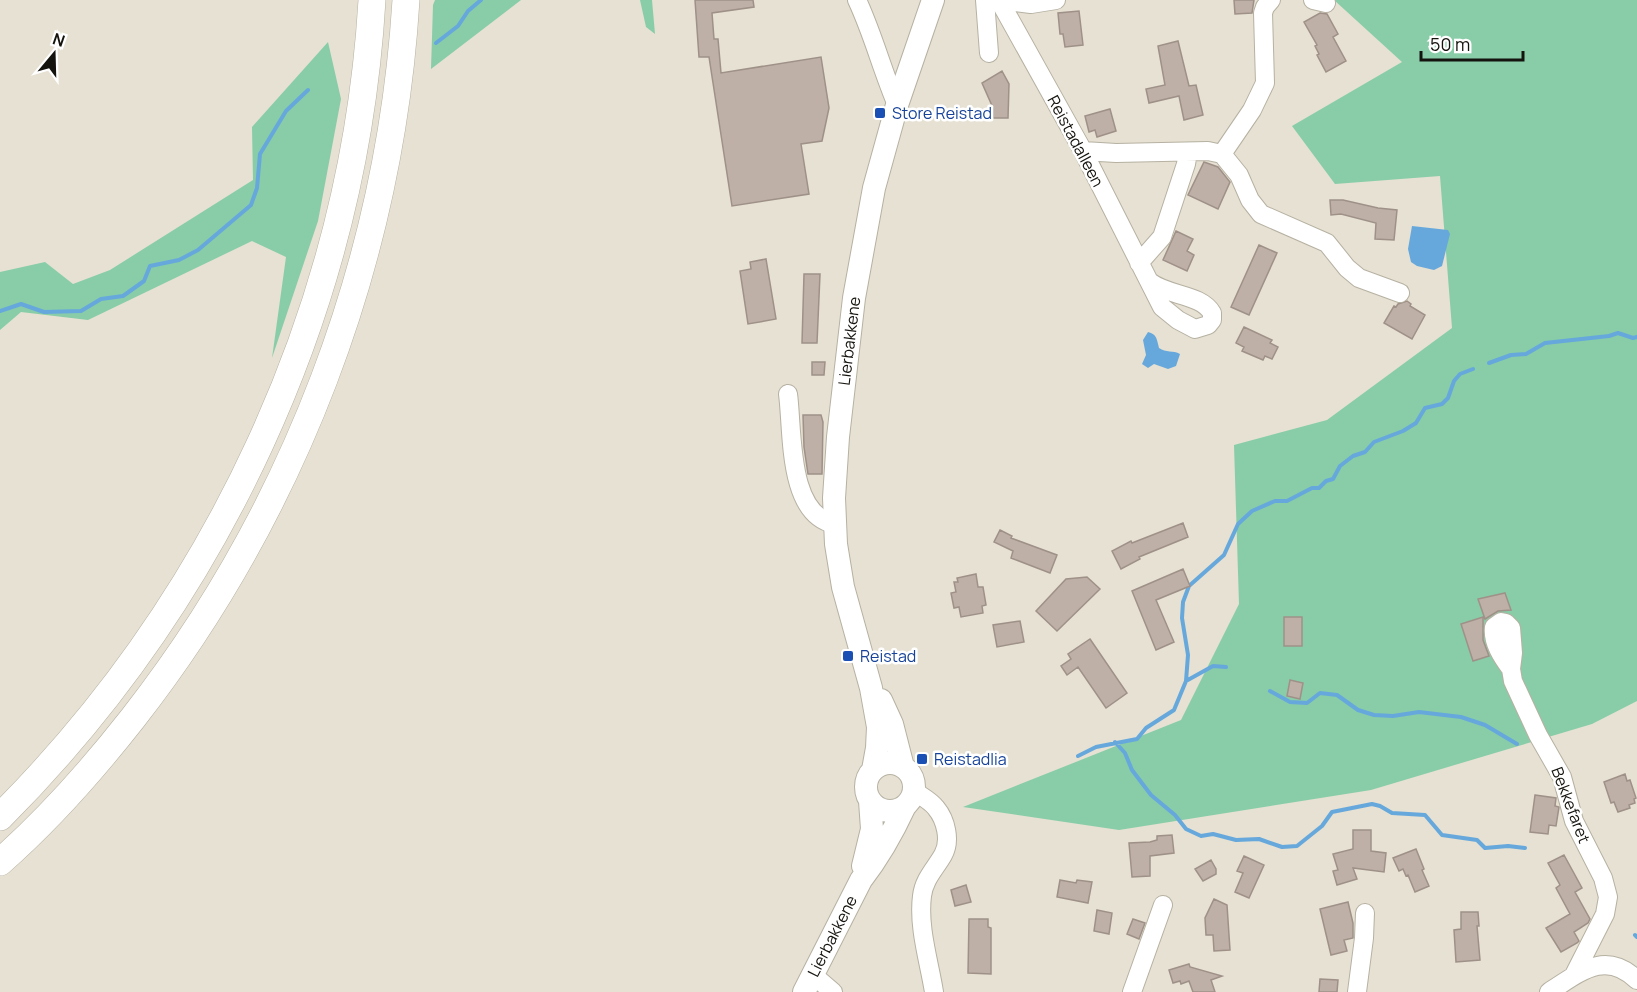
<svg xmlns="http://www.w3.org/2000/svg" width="1637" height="992" font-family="Manrope,sans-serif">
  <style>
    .green { fill: #88cda8 }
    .water { fill: #66a8dc }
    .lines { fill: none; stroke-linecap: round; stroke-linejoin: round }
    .stream { stroke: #66a8dc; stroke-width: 4 }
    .building { fill: #beb0a6; stroke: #9f9188; stroke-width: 1.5 }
    .minor-casing { stroke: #b6b1a2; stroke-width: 20 }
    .major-casing { stroke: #b6b1a2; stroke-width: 24 }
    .highway-casing { stroke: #b6b1a2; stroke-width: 28 }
    .minor { stroke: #fff; stroke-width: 18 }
    .major { stroke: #fff; stroke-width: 22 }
    .highway { stroke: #fff; stroke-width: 27 }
    .transit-dot { fill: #1a4fb4; stroke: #fff; stroke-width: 2 }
    .labels { text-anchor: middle; stroke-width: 5; stroke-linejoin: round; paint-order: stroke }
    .transit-label { font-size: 16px; fill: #164399; stroke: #fff; text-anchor: start }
    .street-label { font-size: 16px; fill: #15130e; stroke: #fff }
  </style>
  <rect width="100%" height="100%" fill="#e6e1d2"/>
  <path class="green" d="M 435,0 L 521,0 L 431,69 L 433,5 Z
    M 640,0 L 652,0 L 655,34 L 646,27 Z
    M 1334,0 L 1637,0 L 1637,701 L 1592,724 L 1371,790 L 1119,830 L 963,807 L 1181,720 L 1239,604 L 1234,445 L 1327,420 L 1452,328 L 1440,176 L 1335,184 L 1292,126 L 1402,62 Z
    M 328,42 L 341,99 L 318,221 L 272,358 L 286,257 L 252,241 L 88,320 L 21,312 L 0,330 L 0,272 L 45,262 L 73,284 L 110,270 L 253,180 L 252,127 Z"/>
  <path class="water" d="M 1412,226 L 1448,230 L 1450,234 L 1442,266 L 1434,270 L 1417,266 L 1411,262 L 1408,249 Z
    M 1148,332 C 1157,334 1157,340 1159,348 C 1166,353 1173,350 1180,354 L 1176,366 L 1168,369 L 1154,364 L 1148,368 L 1142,364 L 1146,355 L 1143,340 Z"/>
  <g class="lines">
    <path class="stream" d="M 436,43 L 458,26 L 468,11 L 481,0
      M 0,311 L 21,304 L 44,312 L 81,311 L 101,299 L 123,296 L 144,281 L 150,266 L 179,260 L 198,250 L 251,205 L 257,188 L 260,154 L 286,111 L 308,90
      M 1489,363 L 1511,355 L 1526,354 L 1545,343 L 1609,336 L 1618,333 L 1633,338 L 1637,337
      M 1186,681 L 1213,666 L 1226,667
      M 1270,691 L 1290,702 L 1307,703 L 1320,693 L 1337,695 L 1358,710 L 1374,715 L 1393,716 L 1419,712 L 1461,717 L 1485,725 L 1517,744
      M 1115,742 L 1125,753 L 1132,770 L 1151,795 L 1175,815 L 1186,829 L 1201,836 L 1213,834 L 1236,840 L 1259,839 L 1282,847 L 1297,846 L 1322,826 L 1332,812 L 1372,804 L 1380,806 L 1392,813 L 1425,815 L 1442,835 L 1477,840 L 1485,848 L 1508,846 L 1525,848
      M 1078,756 L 1096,747 L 1137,739 L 1146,728 L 1174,710 L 1186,681 L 1188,655 L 1182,618 L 1183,602 L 1189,586 L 1224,555 L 1238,524 L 1252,511 L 1275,501 L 1287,501 L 1312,488 L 1319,488 L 1326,481 L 1333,479 L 1340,466 L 1353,456 L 1365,452 L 1374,442 L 1403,431 L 1416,423 L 1425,408 L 1442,404 L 1448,398 L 1454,381 L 1460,374 L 1473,369
      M 1635,935 L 1637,937"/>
  </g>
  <path class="building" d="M 695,0 L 753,0 L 754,7 L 712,13 L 714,39 L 718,39 L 721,73 L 821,57 L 829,108 L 822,141 L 801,144 L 809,194 L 732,206 L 709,57 L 699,57 Z
    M 1234,0 L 1254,0 L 1252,13 L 1235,14 Z
    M 1079,11 L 1083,45 L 1065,47 L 1063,34 L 1060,34 L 1058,13 Z
    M 1320,13 L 1327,14 L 1338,34 L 1333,37 L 1346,61 L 1326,72 L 1317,55 L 1319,54 L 1315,46 L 1317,45 L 1304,22 Z
    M 1178,41 L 1189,86 L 1196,85 L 1203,115 L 1184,120 L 1179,96 L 1149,103 L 1146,89 L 1165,85 L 1158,46 Z
    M 1002,71 L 1009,84 L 1008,118 L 993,118 L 993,108 L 982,83 Z
    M 1110,109 L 1116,131 L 1097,137 L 1095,130 L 1089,132 L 1085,116 Z
    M 1204,162 L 1218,167 L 1230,182 L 1218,209 L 1188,195 Z
    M 1330,200 L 1343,200 L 1378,208 L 1397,210 L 1394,240 L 1375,239 L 1376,223 L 1341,214 L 1331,215 Z
    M 1176,231 L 1193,239 L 1187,251 L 1194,255 L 1187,271 L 1163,260 Z
    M 1259,245 L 1277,253 L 1249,315 L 1231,307 Z
    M 766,259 L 776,319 L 748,324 L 740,271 L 751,269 L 750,262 Z
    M 804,274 L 820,274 L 817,343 L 802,343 Z
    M 1407,301 L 1411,304 L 1410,306 L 1425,315 L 1412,339 L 1384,323 L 1394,306 L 1396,307 L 1398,304 Z
    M 1244,327 L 1272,340 L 1270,343 L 1278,347 L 1272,359 L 1265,356 L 1263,360 L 1242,351 L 1244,347 L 1236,343 Z
    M 812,362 L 825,362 L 824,375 L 812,375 Z
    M 803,415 L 821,415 L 823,422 L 822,474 L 808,474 L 804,447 Z
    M 1183,523 L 1188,537 L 1139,557 L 1140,559 L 1121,569 L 1112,551 L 1131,541 L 1132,543 Z
    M 1000,530 L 1012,536 L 1011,538 L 1057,555 L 1050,573 L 1011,558 L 1013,551 L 994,542 Z
    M 1183,569 L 1190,586 L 1156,600 L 1174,642 L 1156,650 L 1132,591 Z
    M 976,574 L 978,587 L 983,587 L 986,605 L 982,606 L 983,613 L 961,617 L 959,607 L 954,608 L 951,593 L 956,592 L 954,582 L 958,582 L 957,578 Z
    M 1087,577 L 1100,589 L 1057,631 L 1036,611 L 1066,579 Z
    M 1505,593 L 1511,610 L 1498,611 L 1485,619 L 1478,599 Z
    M 1284,617 L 1302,617 L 1302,646 L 1284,646 Z
    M 1483,617 L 1483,640 L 1489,656 L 1473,661 L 1461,624 Z
    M 1020,621 L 1024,642 L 997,647 L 993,625 Z
    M 1090,639 L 1127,693 L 1106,708 L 1078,667 L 1067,675 L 1061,666 L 1071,659 L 1068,654 Z
    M 1290,680 L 1303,683 L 1300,699 L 1287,696 Z
    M 1625,774 L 1627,781 L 1630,780 L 1636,798 L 1634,799 L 1635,803 L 1629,805 L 1630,808 L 1618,812 L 1614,802 L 1611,803 L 1604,782 Z
    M 1535,795 L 1556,798 L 1555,806 L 1559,807 L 1556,826 L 1549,825 L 1548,834 L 1530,832 Z
    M 1353,830 L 1371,830 L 1371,851 L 1386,853 L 1384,872 L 1353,868 L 1357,879 L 1337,885 L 1333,871 L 1338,870 L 1333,854 L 1353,849 Z
    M 1172,835 L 1174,853 L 1150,856 L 1150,876 L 1132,877 L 1129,843 L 1150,842 L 1157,840 L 1157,836 Z
    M 1416,849 L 1424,869 L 1422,870 L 1429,886 L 1415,892 L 1408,875 L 1406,876 L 1403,869 L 1399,871 L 1393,858 Z
    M 1564,855 L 1582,888 L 1575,892 L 1590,919 L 1588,923 L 1574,932 L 1579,941 L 1577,943 L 1561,952 L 1546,928 L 1570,914 L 1556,888 L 1560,885 L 1548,863 Z
    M 1244,856 L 1264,865 L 1249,898 L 1235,892 L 1243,873 L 1237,871 Z
    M 1211,860 L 1216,869 L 1216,874 L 1203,881 L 1195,869 Z
    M 1060,880 L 1076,883 L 1077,880 L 1092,882 L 1088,903 L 1057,897 Z
    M 966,885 L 971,902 L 955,906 L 951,890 Z
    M 1214,899 L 1227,905 L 1230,950 L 1214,951 L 1213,935 L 1206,935 L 1205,918 Z
    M 1348,902 L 1353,923 L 1353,938 L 1344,940 L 1347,951 L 1331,955 L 1320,909 Z
    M 1097,910 L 1112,913 L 1109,934 L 1094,931 Z
    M 1461,912 L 1478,912 L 1479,926 L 1477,926 L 1480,960 L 1456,962 L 1454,930 L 1461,929 Z
    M 969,919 L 988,919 L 988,927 L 991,928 L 991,974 L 968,973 Z
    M 1133,919 L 1145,923 L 1139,939 L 1127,934 Z
    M 1189,964 L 1190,967 L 1222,976 L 1211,980 L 1215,992 L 1193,992 L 1189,981 L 1181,984 L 1180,981 L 1173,983 L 1169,970 Z
    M 1320,979 L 1338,980 L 1337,992 L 1319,992 Z"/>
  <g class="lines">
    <g class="minor-casing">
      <path id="minor" d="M 857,0 C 873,34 882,70 897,105
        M 985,0 L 989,53
        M 999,0 L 1083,151 L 1162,307 L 1178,320 L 1195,329 L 1208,325 L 1212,320 L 1212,313 C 1201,294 1168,296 1150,282
        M 1000,0 L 1031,4 L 1056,0
        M 1313,0 L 1326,3
        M 1083,151 L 1116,153 L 1208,151 L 1222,154 L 1252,110 L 1265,83 L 1263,13 L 1265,7 L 1271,0
        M 1222,154 L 1239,175 L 1250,200 L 1261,214 L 1327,243 L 1347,268 L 1359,278 L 1400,293
        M 1139,263 L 1162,237 L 1186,164 L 1188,152
        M 788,394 C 793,430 787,514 834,524
        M 1511,669 C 1502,657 1492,642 1494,627 L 1501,622 L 1506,623 L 1511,628 L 1513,653 L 1511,669 L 1513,681 L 1538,735 L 1562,777 L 1574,821 L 1603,878 L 1608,897 L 1605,914 L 1574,975
        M 914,791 C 921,796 931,801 936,808 C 946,820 951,841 943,855 C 935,869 924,879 922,896 C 918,927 929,961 934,992
        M 812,974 L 833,992
        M 1132,992 L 1163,905
        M 1357,992 L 1364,938 L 1365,913
        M 1549,992 C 1579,973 1605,949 1637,980"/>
    </g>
    <g class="major-casing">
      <path id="major" d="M 881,700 L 892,724 L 903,767
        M866 787a24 24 0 1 1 48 0a24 24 0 1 1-48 0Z
        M 873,770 L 877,748 L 878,727 L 871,688 L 843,587 L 836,544 L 834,498 L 838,437 L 854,298 L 874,188 L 897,105 L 933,0
        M 863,866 L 872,829 L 870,801
        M 804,992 L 861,880 C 879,857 893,832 905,806"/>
    </g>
    <g class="highway-casing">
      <path id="highway" d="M 0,817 C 217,600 354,308 372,0
        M 0,862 C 49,819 93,769 133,718 C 294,512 390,261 406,0"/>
    </g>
    <use href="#minor" class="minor"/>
    <use href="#major" class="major"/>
    <use href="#highway" class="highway"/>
  </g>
  <g class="transit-dot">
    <rect x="874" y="107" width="12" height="12" rx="3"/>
    <rect x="842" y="650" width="12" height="12" rx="3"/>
    <rect x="916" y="753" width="12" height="12" rx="3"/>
  </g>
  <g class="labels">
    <g class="transit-label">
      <text x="892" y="119">Store Reistad</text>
      <text x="860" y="662">Reistad</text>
      <text x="934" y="765">Reistadlia</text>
    </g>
    <g class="street-label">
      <text transform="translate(1076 141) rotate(62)" y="6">Reistadalleen</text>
      <text transform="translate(849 341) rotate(-83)" y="6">Lierbakkene</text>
      <text transform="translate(1571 805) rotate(69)" y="6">Bekkefaret</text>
      <text transform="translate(832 936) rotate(-63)" y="6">Lierbakkene</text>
    </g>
  </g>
  <g transform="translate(54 54) rotate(19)" stroke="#ffffff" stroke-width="4.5" paint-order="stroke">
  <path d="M0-4.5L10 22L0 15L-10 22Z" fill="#15130e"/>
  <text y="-9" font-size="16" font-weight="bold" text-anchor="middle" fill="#15130e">N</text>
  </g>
  <path d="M1421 51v9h102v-9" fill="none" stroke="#15130e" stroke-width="3"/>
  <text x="1430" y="51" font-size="18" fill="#15130e" stroke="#ffffff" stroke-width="4.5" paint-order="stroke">50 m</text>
</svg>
